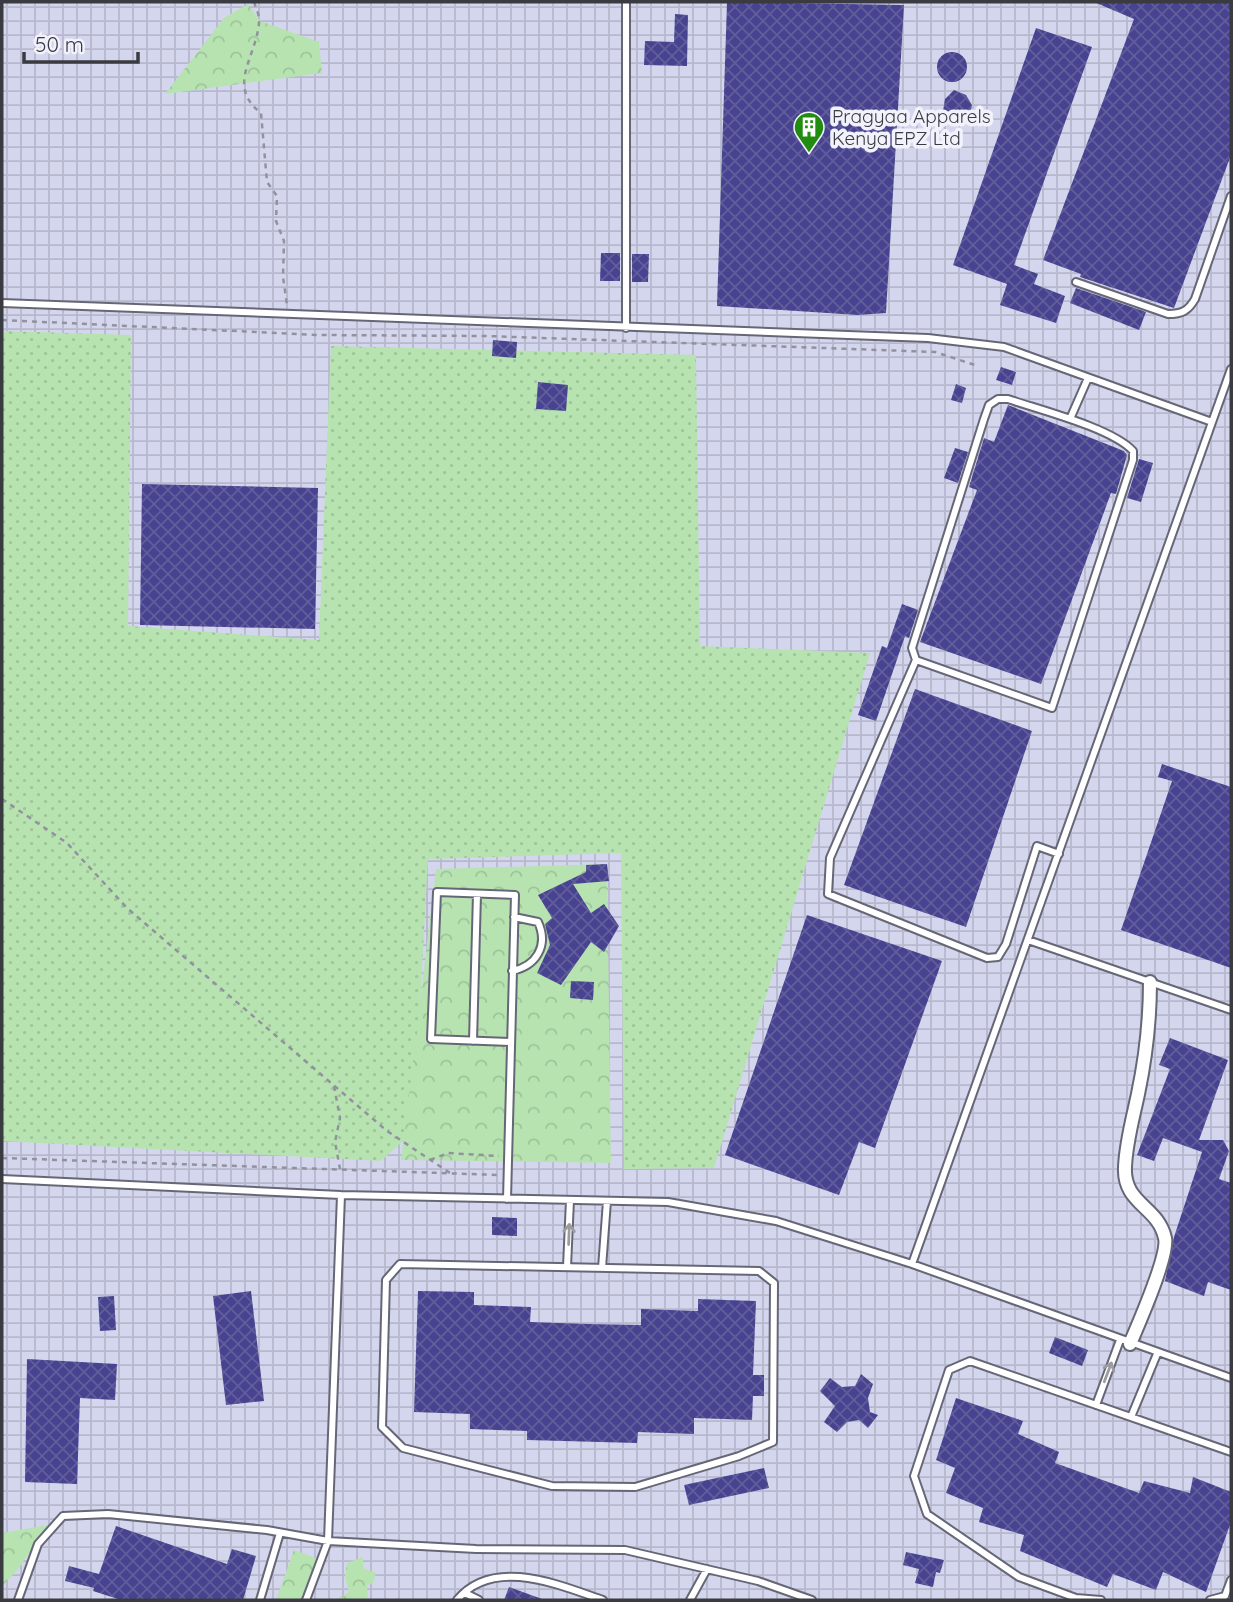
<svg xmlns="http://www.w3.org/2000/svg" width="1233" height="1602" font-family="Quicksand,sans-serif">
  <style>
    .industrial { fill: url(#industrial-grid) }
    .grass { fill: url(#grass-dots) }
    .forest { fill: url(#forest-crowns) }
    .building { fill: url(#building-cross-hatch) }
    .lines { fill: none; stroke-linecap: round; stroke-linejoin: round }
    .lane-casing { stroke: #666776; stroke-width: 10 }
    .street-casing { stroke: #666776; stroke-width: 16 }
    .path { stroke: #92929e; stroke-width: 2.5; stroke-dasharray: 5 5; stroke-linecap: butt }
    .lane { stroke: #fff; stroke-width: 6 }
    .street { stroke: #fff; stroke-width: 12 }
    .oneway { stroke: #9c9ca0 }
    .labels { text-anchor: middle; stroke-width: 7; stroke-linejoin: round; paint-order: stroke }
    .poi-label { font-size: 19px; fill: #3a3a41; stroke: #f1f2fc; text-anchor: start }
  </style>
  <defs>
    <pattern id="industrial-grid" width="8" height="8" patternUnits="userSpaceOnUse" patternTransform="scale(1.75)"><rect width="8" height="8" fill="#d4d6ed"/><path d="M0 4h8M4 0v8" fill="none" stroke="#b7b8cc"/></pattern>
    <pattern id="grass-dots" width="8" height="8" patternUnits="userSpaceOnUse" patternTransform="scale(1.75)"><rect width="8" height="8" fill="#b7e3b1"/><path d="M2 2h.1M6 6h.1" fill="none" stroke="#9ec499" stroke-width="1.8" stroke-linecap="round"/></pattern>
    <pattern id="forest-crowns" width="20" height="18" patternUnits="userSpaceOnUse" patternTransform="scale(1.75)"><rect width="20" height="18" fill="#b7e3b1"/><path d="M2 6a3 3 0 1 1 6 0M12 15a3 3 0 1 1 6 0" fill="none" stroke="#9ec499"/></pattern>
    <pattern id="building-cross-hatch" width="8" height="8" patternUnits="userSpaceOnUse" patternTransform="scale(1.75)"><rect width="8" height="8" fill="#484390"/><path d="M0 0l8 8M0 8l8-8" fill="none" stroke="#615d9b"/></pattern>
  </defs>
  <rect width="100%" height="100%" fill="#e3e4f5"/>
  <path class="industrial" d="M 2,2 L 1231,2 L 1231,1600 L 2,1600 Z"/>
  <path class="grass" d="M 2,331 L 131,335 L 128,626 L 319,640 L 331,346 L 696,355 L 700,646 L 870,653 L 714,1168 L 624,1169 L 621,853 L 428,859 L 413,1132 L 381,1161 L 2,1141 Z"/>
  <path class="forest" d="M 248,4 L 260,21 L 319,42 L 322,73 L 165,94 L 224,18 Z
    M 607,864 L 611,1163 L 401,1160 L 436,869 Z
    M 48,1525 L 19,1568 L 3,1585 L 5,1600 L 2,1600 L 2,1533 Z
    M 294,1550 L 321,1560 L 304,1600 L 276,1600 Z
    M 363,1557 L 363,1568 L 376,1573 L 373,1583 L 367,1585 L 368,1600 L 336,1600 L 349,1592 L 345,1577 L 347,1563 Z"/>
  <path class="building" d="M 727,2 L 904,5 L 886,313 L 858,315 L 717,306 Z
    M 1094,2 L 1231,2 L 1231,155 L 1174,308 L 1080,277 L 1081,274 L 1043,260 L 1134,19 Z
    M 675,14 L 688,15 L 687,66 L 644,65 L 645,41 L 674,42 Z
    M 1036,28 L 1092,47 L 1014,265 L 1038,274 L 1034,284 L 1065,296 L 1056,323 L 1000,305 L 1007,284 L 953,265 Z
    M937 67a15 15 0 1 1 30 0a15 15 0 1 1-30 0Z
    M 954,90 L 966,95 L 972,105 L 970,116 L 961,122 L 949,120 L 943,111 L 945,99 Z
    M 601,253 L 620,253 L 620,281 L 600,281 Z
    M 632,254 L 649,254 L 648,282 L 632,282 Z
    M 1076,288 L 1146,312 L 1139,330 L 1070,303 Z
    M 493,340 L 517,342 L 516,358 L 492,356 Z
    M 1001,367 L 1016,372 L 1012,385 L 996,380 Z
    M 538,382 L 568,385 L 566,411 L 536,409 Z
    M 956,384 L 966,388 L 962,403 L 951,400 Z
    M 1008,405 L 1124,451 L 1127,455 L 1116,494 L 1111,493 L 1041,684 L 920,642 L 977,490 L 969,487 L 984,438 L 994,442 Z
    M 955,448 L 968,452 L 958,483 L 944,478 Z
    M 1139,459 L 1153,463 L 1141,502 L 1127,498 Z
    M 142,484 L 318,488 L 315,629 L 140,625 Z
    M 902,604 L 918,610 L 909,638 L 905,636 L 876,721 L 858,715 L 882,646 L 887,648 Z
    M 915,689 L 1032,731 L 966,927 L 844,885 Z
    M 1162,764 L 1231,787 L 1231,968 L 1121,930 L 1172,781 L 1158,777 Z
    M 607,864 L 609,881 L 573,884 L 591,913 L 604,904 L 619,926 L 604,952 L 591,942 L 561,985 L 537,973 L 550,945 L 545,924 L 552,918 L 538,895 L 586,872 L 586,865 Z
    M 807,915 L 942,961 L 875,1148 L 859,1142 L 839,1195 L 725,1155 Z
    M 571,981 L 594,982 L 593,1000 L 570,998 Z
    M 1170,1038 L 1228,1060 L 1199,1140 L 1223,1140 L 1229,1151 L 1219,1179 L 1231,1183 L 1231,1290 L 1208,1282 L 1204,1296 L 1165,1281 L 1174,1237 L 1202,1152 L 1163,1138 L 1154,1161 L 1137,1155 L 1170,1069 L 1159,1065 Z
    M 492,1217 L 517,1218 L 517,1236 L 492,1235 Z
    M 251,1291 L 264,1401 L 226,1405 L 213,1296 Z
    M 418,1291 L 474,1292 L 474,1305 L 531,1307 L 530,1322 L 587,1324 L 641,1325 L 641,1309 L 698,1311 L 698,1299 L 756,1301 L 753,1375 L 764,1375 L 764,1396 L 753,1396 L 752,1420 L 694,1418 L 694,1434 L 638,1432 L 637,1443 L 527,1440 L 527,1431 L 470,1429 L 470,1414 L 414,1412 Z
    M 114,1296 L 116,1330 L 100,1331 L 98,1297 Z
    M 1055,1337 L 1088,1350 L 1082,1366 L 1049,1353 Z
    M 27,1359 L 117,1364 L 115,1400 L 80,1398 L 77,1484 L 25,1482 Z
    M 861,1374 L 873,1384 L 868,1398 L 870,1412 L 878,1415 L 868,1428 L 859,1420 L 847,1422 L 837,1432 L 824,1422 L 835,1406 L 820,1391 L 830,1378 L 842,1387 L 855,1386 Z
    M 956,1398 L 1023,1421 L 1018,1434 L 1059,1452 L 1055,1463 L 1139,1493 L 1144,1481 L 1190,1493 L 1193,1477 L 1231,1492 L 1231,1522 L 1206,1592 L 1163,1572 L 1156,1590 L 1113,1574 L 1107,1587 L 1020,1551 L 1024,1535 L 979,1522 L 983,1508 L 946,1493 L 955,1468 L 936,1460 Z
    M 764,1468 L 769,1488 L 689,1505 L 684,1485 Z
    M 116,1526 L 227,1564 L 232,1549 L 256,1556 L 243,1600 L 121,1600 L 93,1591 L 94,1588 L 65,1581 L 69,1566 L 99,1574 Z
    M 906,1552 L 944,1560 L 940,1573 L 936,1572 L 933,1587 L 915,1583 L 919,1569 L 903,1565 Z
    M 509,1587 L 542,1599 L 542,1600 L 504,1600 Z"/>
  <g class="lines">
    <g class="lane-casing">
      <path id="lane" d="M 626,2 L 626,328
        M 1076,282 L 1168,314 C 1182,314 1188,311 1195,299 L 1231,196
        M 2,303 L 928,338 L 1004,347 L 1212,422
        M 998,399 L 1008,399 C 1040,410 1112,428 1133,451 L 1133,460 L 1052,708 L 916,660 L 912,648 L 984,419 L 989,405 Z
        M 1070,419 L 1088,378
        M 916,660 L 830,858 L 828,894 L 987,958 L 998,957 L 1006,944 L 1037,846 L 1059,854
        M 1028,940 L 1231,1010
        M 512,971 C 536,966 549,946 538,922 L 514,917
        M 473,1041 L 477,894
        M 2,1179 L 341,1195 L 668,1202 L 776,1221 L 912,1264 L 1231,1378
        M 507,1199 L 515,895 L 437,892 L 431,1039 L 511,1042
        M 400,1264 L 759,1271 L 774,1283 L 773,1442 L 739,1456 L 635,1487 L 552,1486 L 403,1448 L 382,1427 L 386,1280 Z
        M 912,1264 L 1231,369
        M 567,1267 L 570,1200
        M 602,1268 L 607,1201
        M 1096,1405 L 1120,1340
        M 1131,1417 L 1157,1354
        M 465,1593 L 479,1600
        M 18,1600 L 38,1544 L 63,1516 L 108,1514 L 267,1530 L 328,1541 L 476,1549 L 625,1550 L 758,1581 L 812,1600
        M 260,1600 L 280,1533
        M 306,1600 L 328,1541 L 341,1195
        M 457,1600 C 493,1556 559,1585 603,1600
        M 690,1600 L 707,1569
        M 1101,1600 L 1076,1598 L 1019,1577 L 927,1514 L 914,1476 L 949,1370 L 970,1361 L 1231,1452
        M 1210,1600 L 1225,1596 L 1231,1580"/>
    </g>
    <g class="street-casing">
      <path id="street" d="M 1130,1344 C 1138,1325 1169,1255 1165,1238 C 1158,1206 1123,1204 1125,1167 C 1126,1142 1133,1118 1138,1094 C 1146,1056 1150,1020 1150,982"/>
    </g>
    <path class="path" d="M 254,2 C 256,8 260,16 259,23 C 256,58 226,86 261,113 L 267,182 L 277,196 L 276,221 L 284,241 L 283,277 L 287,305
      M 2,320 L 319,335 L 487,336 L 935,352 L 975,365
      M 2,799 L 67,843 L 127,908 L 387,1131 L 453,1175
      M 334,1086 L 340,1118 L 335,1142 L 340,1169
      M 2,1158 L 499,1175
      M 430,1160 L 448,1153 L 499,1156"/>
    <use href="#lane" class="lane"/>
    <use href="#street" class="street"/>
  </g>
  <defs><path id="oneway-shaft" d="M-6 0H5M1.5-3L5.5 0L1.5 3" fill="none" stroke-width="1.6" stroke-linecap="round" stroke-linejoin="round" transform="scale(1.75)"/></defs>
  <g class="oneway">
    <use href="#oneway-shaft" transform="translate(569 1234) rotate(-88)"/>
    <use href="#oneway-shaft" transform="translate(1108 1372) rotate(-69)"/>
  </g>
  <defs>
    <g id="building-pin" transform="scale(1.575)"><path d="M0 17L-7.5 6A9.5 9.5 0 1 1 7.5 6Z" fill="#208d11" stroke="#f1f2fc"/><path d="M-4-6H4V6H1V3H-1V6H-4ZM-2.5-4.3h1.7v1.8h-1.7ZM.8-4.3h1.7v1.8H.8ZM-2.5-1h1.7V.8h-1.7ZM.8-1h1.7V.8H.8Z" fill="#fff"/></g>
  </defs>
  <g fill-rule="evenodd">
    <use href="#building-pin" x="809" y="127"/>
  </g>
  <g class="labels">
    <g class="poi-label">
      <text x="832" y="123">Pragyaa Apparels<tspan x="832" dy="22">Kenya EPZ Ltd</tspan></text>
    </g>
  </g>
  <rect width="1233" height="1602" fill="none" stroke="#3a3a41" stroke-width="7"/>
  <path d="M24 52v10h114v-10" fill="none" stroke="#3a3a41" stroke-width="3.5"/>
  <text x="35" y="52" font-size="21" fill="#3a3a41" stroke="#f1f2fc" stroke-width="5" paint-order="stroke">50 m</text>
</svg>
